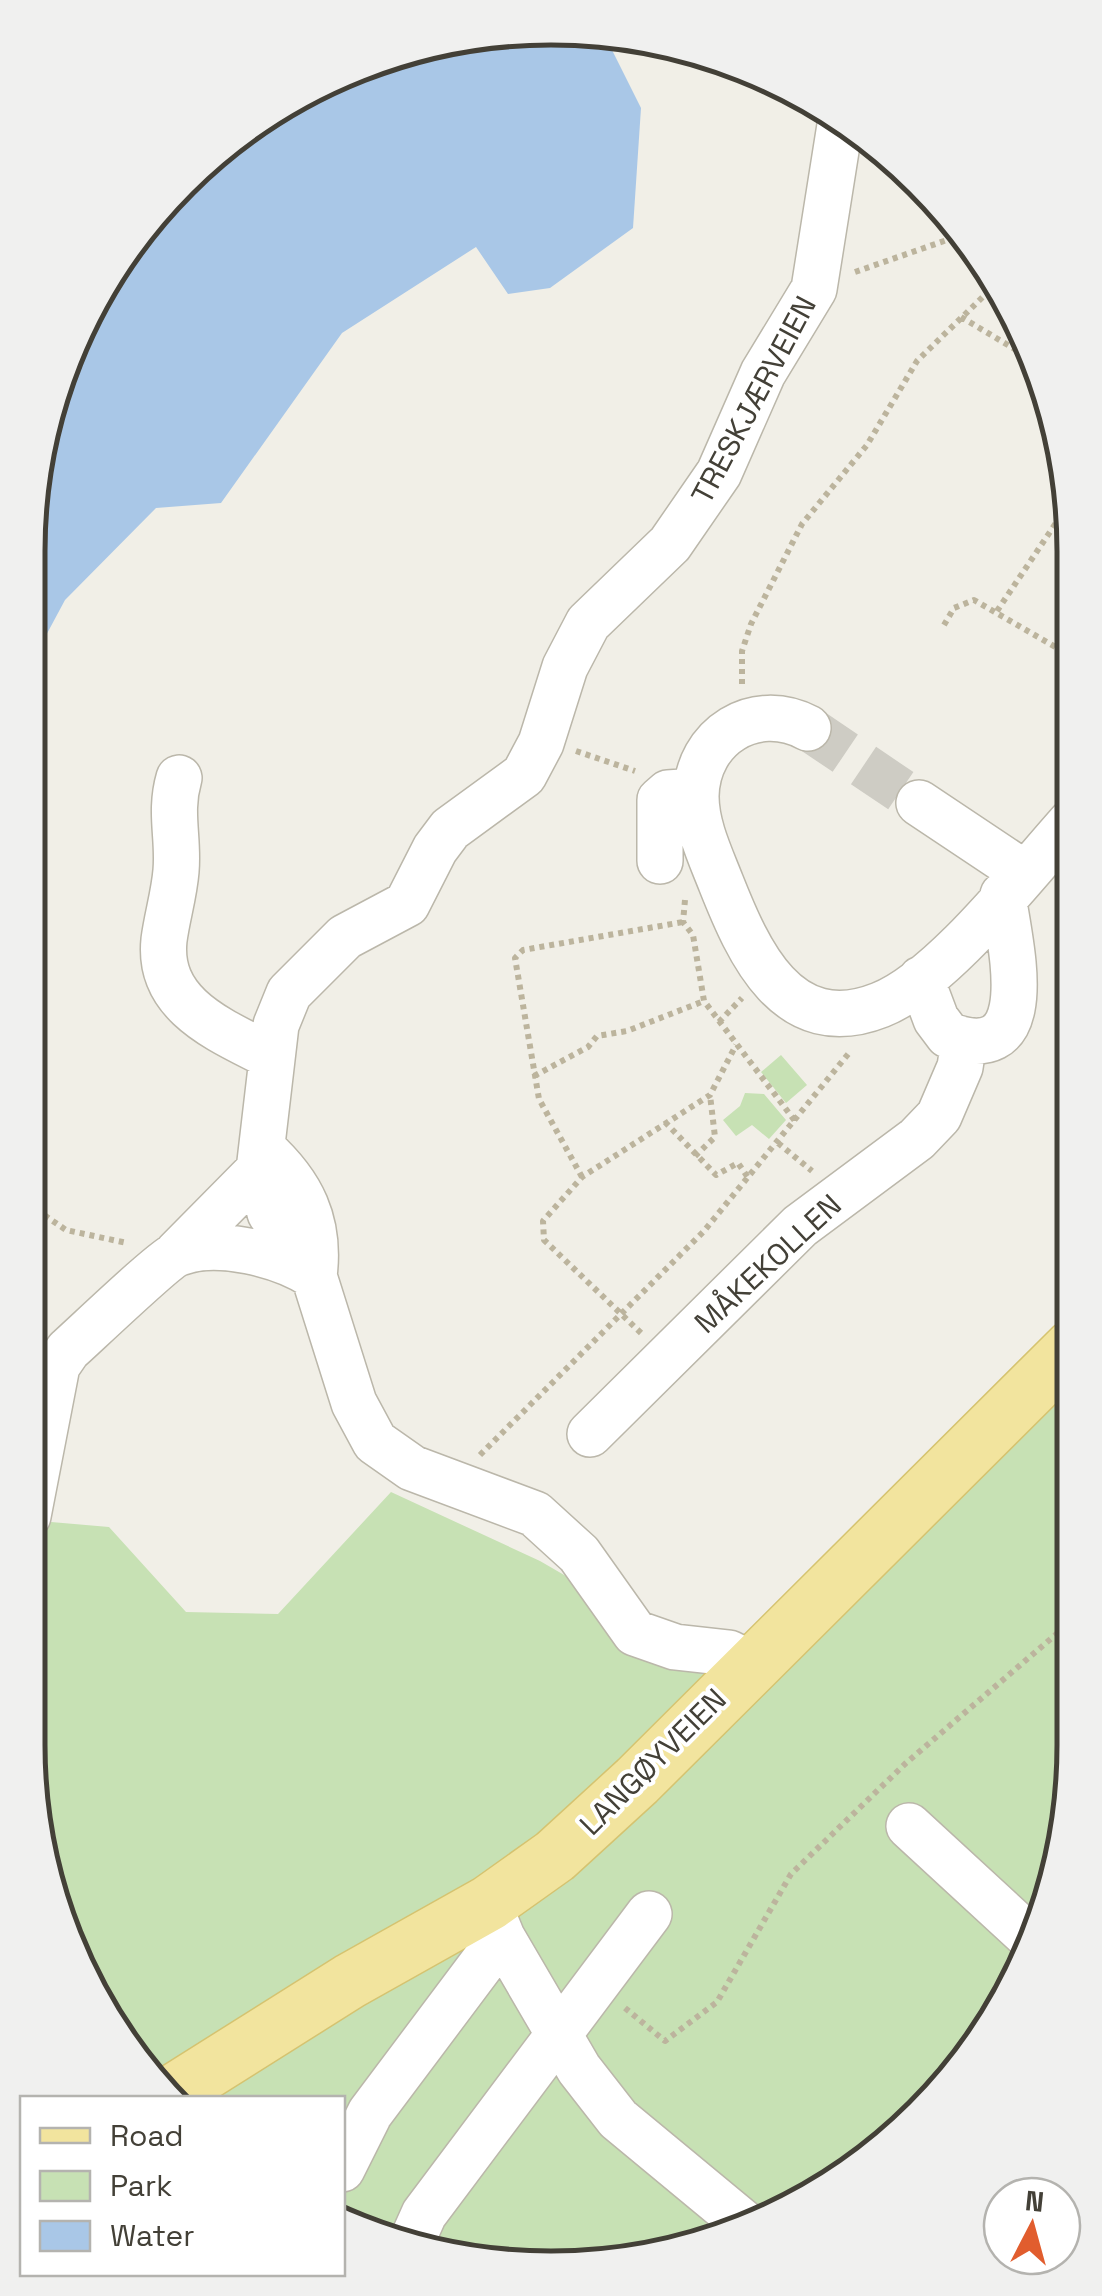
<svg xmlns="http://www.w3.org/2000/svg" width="1102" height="2296" font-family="'Space Grotesk',sans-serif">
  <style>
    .green { fill: #c7e1b4 }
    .water { fill: #a9c7e7 }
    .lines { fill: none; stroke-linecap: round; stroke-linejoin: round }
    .minor-tunnel { stroke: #ceccc4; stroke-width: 45; stroke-dasharray: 45 22; stroke-linecap: butt }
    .minor-casing { stroke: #bbb7aa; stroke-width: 48 }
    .major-casing { stroke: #d5c370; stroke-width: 58 }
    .path { stroke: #bcb49d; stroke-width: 6; stroke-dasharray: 5 5; stroke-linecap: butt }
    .minor { stroke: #fff; stroke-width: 45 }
    .major { stroke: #f2e49e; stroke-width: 55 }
    .labels { text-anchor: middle; stroke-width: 8; stroke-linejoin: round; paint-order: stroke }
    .street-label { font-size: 30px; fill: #434037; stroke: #fff }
    .rim { fill: none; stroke: #434037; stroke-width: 5 }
  </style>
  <rect width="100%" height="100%" fill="#f1efe7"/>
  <path class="green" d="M 781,1055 L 807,1085 L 786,1103 L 761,1072 Z
    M 745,1093 L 764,1094 L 786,1120 L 769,1139 L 752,1125 L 736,1136 L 723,1120 L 740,1106 Z
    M 1073,1380 L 1074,1746 L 1034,1946 L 944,2091 L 783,2214 L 619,2264 L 448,2258 L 343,2214 L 342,2098 L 173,2098 L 136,2064 L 55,1914 L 28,1745 L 28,1520 L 109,1527 L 186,1612 L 278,1614 L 391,1492 L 540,1561 L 671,1637 L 791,1653 Z"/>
  <path class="water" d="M 607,40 L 641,108 L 633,228 L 550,288 L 508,294 L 476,247 L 342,333 L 221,503 L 156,508 L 65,600 L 28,669 L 28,550 L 68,350 L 181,180 L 351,67 L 468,44 Z"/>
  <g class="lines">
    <path class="minor-tunnel" d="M 808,728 L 919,803"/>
    <g class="minor-casing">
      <path id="minor" d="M 808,728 C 755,700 697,736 696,796 C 696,826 710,855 721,883 C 748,951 787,1042 880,1005 C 942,981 1025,873 1071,822
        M 179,778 C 169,812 179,838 176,871 C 174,895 167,917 164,940 C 157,1007 223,1031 272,1057
        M 919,803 L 1024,873
        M 660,861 L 660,800 L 668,793 L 696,791
        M 921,979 L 936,1019 L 948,1035 C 1044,1070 1009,942 1003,895
        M 177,1253 L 259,1170
        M 590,1434 L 800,1226 L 917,1139 L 939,1116 L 960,1067 L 964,1041
        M 28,1516 L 57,1366 L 68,1350 C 85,1335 165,1258 179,1253 C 218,1238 281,1255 314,1276 C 321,1222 302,1184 262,1148
        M 751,1664 L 729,1653 L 675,1647 L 635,1633 L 579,1554 L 535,1514 L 412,1468 L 375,1442 L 354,1403 L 314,1276 L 270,1213 L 259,1170 L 276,1025 L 289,993 L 345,937 L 407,904 L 435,849 L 450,829 L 524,775 L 541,743 L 565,667 L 588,623 L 670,544 L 719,473 L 763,373 L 814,289 L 841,119
        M 909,1826 L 1035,1942
        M 502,1937 L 579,2069 L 618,2119 L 746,2225
        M 342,2169 L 370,2113 L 502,1937 L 491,1910
        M 411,2243 L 424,2214 L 649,1914"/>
    </g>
    <g class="major-casing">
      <path id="major" d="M 169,2095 L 350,1981 L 489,1903 L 555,1856 L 637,1781 L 1073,1347"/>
    </g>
    <path class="path" d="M 855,272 L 967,233
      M 961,317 L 1038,363
      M 997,611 L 1070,502
      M 944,625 L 954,608 L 974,600 L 1071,656
      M 742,684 L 742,651 L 751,624 L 802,524 L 867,445 L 917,361 L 996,284
      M 576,751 L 635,771
      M 685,900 L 683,922 L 693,935 L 704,1001 L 795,1121
      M 719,1022 L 742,998
      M 534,1076 L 588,1047 L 597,1036 L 627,1031 L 704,1001
      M 665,1122 L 716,1175 L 738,1163 L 749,1179
      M 778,1143 L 812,1171
      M 695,1156 L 715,1137 L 710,1095
      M 582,1177 L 539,1099 L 515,958 L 523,950 L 683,922
      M 28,1204 L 66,1230 L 127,1243
      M 641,1333 L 544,1240 L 543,1221 L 582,1177 L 710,1095 L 736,1045
      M 480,1455 L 704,1231 L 849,1053
      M 625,2008 L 665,2041 L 717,2002 L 791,1874 L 906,1763 L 1074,1619"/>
    <use href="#minor" class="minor"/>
    <use href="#major" class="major"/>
  </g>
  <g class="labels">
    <g class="street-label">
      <text transform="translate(754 400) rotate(-62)" y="10">TRESKJÆRVEIEN</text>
      <text transform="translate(768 1264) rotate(-43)" y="10">MÅKEKOLLEN</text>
      <text transform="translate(653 1762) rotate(-45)" y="10">LANGØYVEIEN</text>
    </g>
  </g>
  <path d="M0 0H1102V2296H0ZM551 45H551A506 506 0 0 1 1057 551V1745A506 506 0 0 1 551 2251H551A506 506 0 0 1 45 1745V551A506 506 0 0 1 551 45Z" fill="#f0f0ef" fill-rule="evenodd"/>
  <path class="rim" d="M551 45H551A506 506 0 0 1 1057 551V1745A506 506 0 0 1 551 2251H551A506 506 0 0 1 45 1745V551A506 506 0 0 1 551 45Z"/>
  <rect x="20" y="2096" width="325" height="180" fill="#ffffff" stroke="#b4b3af" stroke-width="2.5"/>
  <rect x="40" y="2128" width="50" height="15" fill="#f2e49e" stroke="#b4b3af" stroke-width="2.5"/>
  <text x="110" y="2146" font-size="30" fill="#434037">Road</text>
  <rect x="40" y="2171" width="50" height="30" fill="#c7e1b4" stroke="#b4b3af" stroke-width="2.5"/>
  <text x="110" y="2196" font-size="30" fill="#434037">Park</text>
  <rect x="40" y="2221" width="50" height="30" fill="#a9c7e7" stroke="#b4b3af" stroke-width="2.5"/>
  <text x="110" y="2246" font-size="30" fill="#434037">Water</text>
  <g transform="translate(1032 2226) rotate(6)"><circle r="48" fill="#ffffff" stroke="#b4b3af" stroke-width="2.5"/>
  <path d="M0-8L18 38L0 25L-18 38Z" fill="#e15d2e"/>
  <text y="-15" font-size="28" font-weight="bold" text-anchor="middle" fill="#434037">N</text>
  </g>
</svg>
